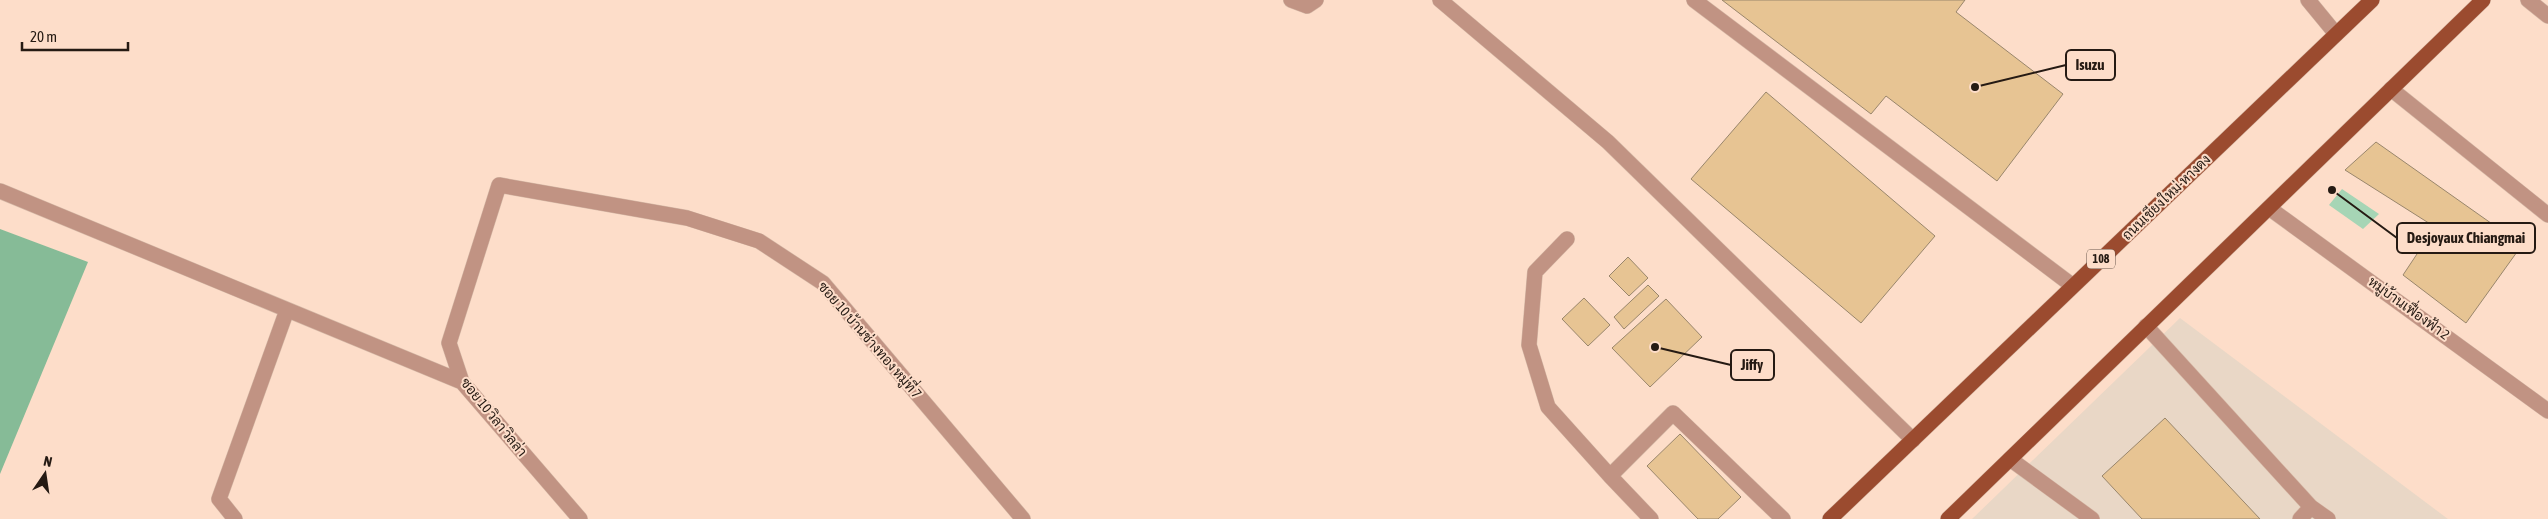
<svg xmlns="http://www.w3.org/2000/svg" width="2548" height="519" font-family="'Asap Condensed',Sarabun,sans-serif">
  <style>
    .commercial { fill: #e9d7c6 }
    .green { fill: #a6d5b5 }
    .forest { fill: #86bb97 }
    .building { fill: #e7c493; stroke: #99866c }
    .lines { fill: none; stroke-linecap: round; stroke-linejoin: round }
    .minor-casing { stroke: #d6baa8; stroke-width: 16 }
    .major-casing { stroke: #d6baa8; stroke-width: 16 }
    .minor { stroke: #c19383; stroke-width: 15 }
    .major { stroke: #9b4b2f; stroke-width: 15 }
    .labels { text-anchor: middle; stroke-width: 4; stroke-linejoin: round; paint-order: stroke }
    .shield { fill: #fdddc9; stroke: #66544a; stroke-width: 1 }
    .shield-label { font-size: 12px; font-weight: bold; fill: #251a13 }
    .street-label { font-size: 14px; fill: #251a13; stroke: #fdddc9 }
    .leader { fill: none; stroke: #251a13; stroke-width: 2 }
    .callout-dot { fill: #251a13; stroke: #fdddc9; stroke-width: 2 }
    .callout { fill: #fdddc9; stroke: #251a13; stroke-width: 2 }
    .callout-label { font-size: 15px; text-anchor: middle; font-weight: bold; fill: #251a13 }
  </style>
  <rect width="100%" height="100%" fill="#fdddc9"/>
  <path class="commercial" d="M 2180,318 L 2448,519 L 1972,519 Z"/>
  <path class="green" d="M 2342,189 L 2379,214 L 2363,229 L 2329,205 Z"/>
  <path class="forest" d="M 0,229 L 88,262 L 0,474 Z"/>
  <path class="building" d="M 1722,0 L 1965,0 L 1956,12 L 2063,94 L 1997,181 L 1886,96 L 1871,114 Z
    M 1766,92 L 1935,236 L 1861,323 L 1691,179 Z
    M 2376,142 L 2522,245 L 2466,323 L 2403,275 L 2435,227 L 2345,170 Z
    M 1628,257 L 1648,278 L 1629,296 L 1609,276 Z
    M 1648,285 L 1659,296 L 1624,329 L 1614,317 Z
    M 1584,298 L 1610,325 L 1588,346 L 1562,319 Z
    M 1666,299 L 1702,337 L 1650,387 L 1612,348 Z
    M 2165,418 L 2260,519 L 2142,519 L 2102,476 Z
    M 1680,434 L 1741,497 L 1718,519 L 1698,519 L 1647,466 Z"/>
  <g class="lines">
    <g class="minor-casing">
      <path id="minor" d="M 1291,0 L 1307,6 L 1316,0
        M 1440,0 L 1608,142 L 1913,440
        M 1694,0 L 2073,286
        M 2308,0 L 2336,34
        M 2528,0 L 2548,16
        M 2391,89 L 2548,215
        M 0,191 L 462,382
        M 2269,208 L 2548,411
        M 1567,239 L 1535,272 L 1529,345 L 1548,407 L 1610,476
        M 2146,326 L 2311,507 L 2300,519
        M 2010,459 L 2092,519
        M 2311,507 L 2328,519
        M 235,519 L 219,499 L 287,310
        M 580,519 L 462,382 L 449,343 L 499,185 L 687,218 L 759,241 L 823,283 L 1023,519
        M 1651,519 L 1610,476 L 1673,413 L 1783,519"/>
    </g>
    <g class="major-casing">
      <path id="major" d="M 1830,519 L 2372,0
        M 1948,519 L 2483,0"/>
    </g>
    <use href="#minor" class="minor"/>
    <use href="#major" class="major"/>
  </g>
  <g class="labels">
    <rect class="shield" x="2087" y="249.5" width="28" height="19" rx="4"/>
    <g class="shield-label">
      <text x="2101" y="263">108</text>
    </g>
    <g class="street-label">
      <text transform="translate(2166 197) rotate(-44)" y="5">ถนนเชียงใหม่-หางดง</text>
      <text transform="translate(2409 308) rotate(36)" y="5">หมู่บ้านเฟื่องฟ้า 2</text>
      <text transform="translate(870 340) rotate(49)" y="5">ซอย 10 บ้านช่างทอง หมู่ที่ 7</text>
      <text transform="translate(494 417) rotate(51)" y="5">ซอย 10 วิลา วิลล่า</text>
    </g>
  </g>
  <path class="leader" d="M1975 87L2066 65M2332 190L2397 238M1655 347L1731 365"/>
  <g class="callout-dot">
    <circle cx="1975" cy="87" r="5"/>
    <circle cx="2332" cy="190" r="5"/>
    <circle cx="1655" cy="347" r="5"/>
  </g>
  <g class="callout">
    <rect x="2066" y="50" width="49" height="30" rx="5"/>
    <rect x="2397" y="223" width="138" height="30" rx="5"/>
    <rect x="1731" y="350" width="43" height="30" rx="5"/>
  </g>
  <g class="callout-label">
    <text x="2090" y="70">Isuzu</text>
    <text x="2466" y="243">Desjoyaux Chiangmai</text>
    <text x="1752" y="370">Jiffy</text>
  </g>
  <g transform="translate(45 474) rotate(13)" stroke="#fdddc9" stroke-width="4" paint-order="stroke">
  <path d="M0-4L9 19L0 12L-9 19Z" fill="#251a13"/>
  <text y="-8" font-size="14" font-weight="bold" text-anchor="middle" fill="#251a13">N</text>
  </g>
  <path d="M22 42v8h106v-8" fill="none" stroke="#251a13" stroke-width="2.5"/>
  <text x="30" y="42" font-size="15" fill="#251a13" stroke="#fdddc9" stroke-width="4" paint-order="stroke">20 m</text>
</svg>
